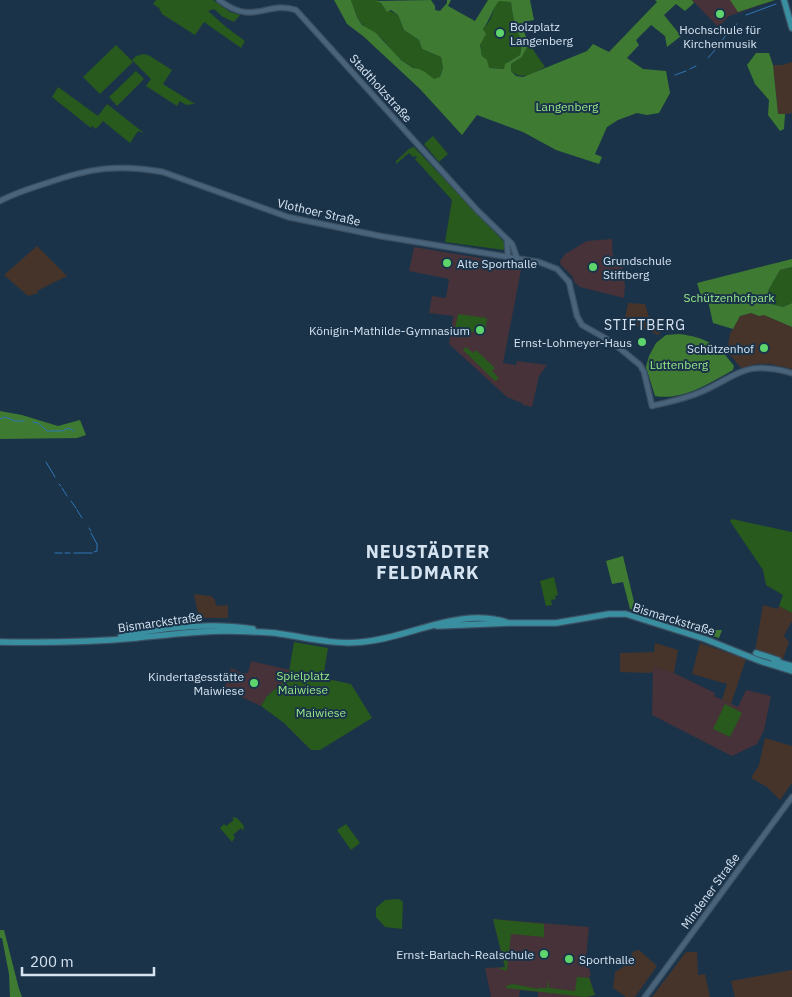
<svg xmlns="http://www.w3.org/2000/svg" width="792" height="997" viewBox="0 0 792 997" font-family="'IBM Plex Sans',sans-serif">
<style>
.commercial{fill:#46342b}
.education{fill:#463238}
.green{fill:#28591d}
.forest{fill:#3e7a31;fill-rule:evenodd}
.lines{fill:none;stroke-linecap:round;stroke-linejoin:round}
.stream{stroke:#2e76b7;stroke-width:1}
.minor-casing{stroke:#3a4f61;stroke-width:7}
.major-casing{stroke:#3a4f61;stroke-width:8}
.minor{stroke:#49637b;stroke-width:4.5}
.major{stroke:#398ea0;stroke-width:5.5}
.poi-dot{fill:#5ed56c;stroke:#1b3349;stroke-width:2}
.labels{text-anchor:middle;dominant-baseline:central;stroke-width:4;stroke-linejoin:round;paint-order:stroke}
.poi-label{font-size:12px;fill:#d6e4f2;stroke:#1b3349;text-anchor:end}
.street-label{font-size:12px;fill:#d6e4f2;stroke:#1b3349}
.park-label{font-size:12px;fill:#97e986;stroke:#1b3349}
.neighbourhood-label{font-size:14px;letter-spacing:1px;fill:#d6e4f2;stroke:#1b3349}
.district-label{font-size:18px;font-weight:bold;letter-spacing:1px;fill:#d6e4f2;stroke:#1b3349}
</style>
<rect width="100%" height="100%" fill="#1b3349"/>
<path class="commercial" d="M792,62V113L778,115L773,65H783Z
M37,246L67,276L37,291L38,293L28,296L4,275Z
M628,303L645,304L651,324L660,333L658,335L643,328L624,323Z
M751,313L759,316L764,315L792,327V369L770,364H756L741,368L727,351L730,334L740,316Z
M194,594L211,596L215,600L216,606L228,605V618H199Z
M763,605L777,609L779,606L792,613V621L784,636L789,642L783,659L755,651Z
M655,643L678,650L674,673L653,667V672L650,673L620,672V653L654,652Z
M700,643L746,659L731,704L722,700L727,684L692,674Z
M765,738L792,746V783L780,800L767,787L751,778L759,765Z
M639,950L657,966L635,997H626L613,988L615,972L623,967L634,951Z
M686,952H697L698,975L705,974L710,997H652Z
M792,970V997H735L731,981Z"/>
<path class="education" d="M692,0H775L729,16L718,27Z
M612,239L613,262L622,263L625,286L624,298L580,287L575,283L572,276L561,265L560,261L565,254L587,241Z
M414,247L522,265L503,363L516,365L517,361L547,365L539,376L532,407L523,405L522,403L507,397L449,344L453,316L429,313L432,296L446,298L449,279L409,271Z
M251,661L290,670L288,678L267,696L261,706L224,689L231,668L242,673H248Z
M653,667L674,673L715,693L714,696L738,707L746,690L771,696L764,730L757,744L732,756L652,715Z
M493,919L589,927L586,959L591,975L589,976L595,995L588,997H538V992L520,990L519,997H491L485,968L505,967Z"/>
<path class="green" d="M156,0H213L230,12L240,15L234,22L223,17L214,9L208,11L226,27L245,41L241,48L204,22L195,35L162,14L159,8L153,4Z
M351,0H377L382,3L384,8L398,15L404,30L419,40L422,49L441,57L443,68L440,77L434,80C423,71 411,68 400,59C392,52 387,43 379,36C376,33 373,32 369,30C358,24 355,11 351,0Z
M499,0L511,2C512,10 513,19 516,27C520,37 523,44 520,55L508,62L505,69L488,68V64L482,56L480,45L483,29L490,20L495,6Z
M529,44L545,67C533,73 522,81 511,71V64L522,57Z
M116,45L133,62L100,94L83,77Z
M144,54L150,56L172,70L163,84L195,104L186,105L180,101L177,106L146,86L151,79L132,60L136,56Z
M136,71L144,79L117,106L109,97Z
M58,87L98,116L107,104L144,133L138,131L130,143L103,121L96,129L92,126L91,128L52,97Z
M433,136L448,154L439,162L424,144Z
M414,147L504,242L505,246L504,250L445,242L452,200L415,159L417,157L416,156L413,157L409,153L396,164V161L409,149Z
M792,267V303L783,307L767,303L772,296L768,291L780,270Z
M458,314L487,318L485,334L455,329Z
M466,347L473,353L476,350L495,368L492,371L499,378L495,381L463,350Z
M732,519L792,532V613L779,606L783,595L766,585L763,570L730,521Z
M554,577L558,595L555,596L556,599L551,600L552,605L546,606L540,581Z
M294,642L328,648L323,678L351,684L372,718L320,750H311L284,723L261,706L267,696L288,678Z
M725,704L742,713L730,737L713,729Z
M232,817L237,818L244,826L243,831L241,828L233,835L235,837L232,842L220,828L224,824L226,826L234,820Z
M346,824L360,843L351,850L337,830Z
M399,899L403,902L402,929L385,927L376,917V908L385,900Z
M493,919L544,924V937L511,934L507,971L498,968L505,967Z
M577,977L589,978L595,995L585,997L506,988V986L513,984L538,989V988H547L549,979V988L575,991Z"/>
<path class="forest" d="M334,0H351L357,17L362,25L376,33L401,60L413,68L419,69L425,72L434,79L440,77L443,68L441,57L422,49L419,40L404,30L398,15L391,10L387,12L381,3L376,1L431,0L435,6V10L440,11L447,3V0H451L448,6L475,21L488,0H530L534,20L523,22L524,32L529,44L522,57L511,64V71L516,76L523,77L587,51L593,44L609,52L657,2L655,0H692L694,3L685,11L676,4L664,15L681,36L667,47L665,36L651,25L636,40L639,45L627,58L643,69L666,71L670,93L659,113L647,115L637,113L618,120L607,127L595,154L602,157L599,164L556,150L523,132L477,115L462,135L420,89L363,36L347,24ZM499,1L511,2C512,10 513,19 516,27C520,37 523,44 520,55L505,64L504,69L489,68L487,60L482,56L480,45L486,34L483,29C490,20 492,9 499,1Z
M730,0H775L738,12Z
M756,53H769L773,65L778,114H785L784,129L780,131L768,115L769,100L755,84L747,65Z
M792,259V267L780,270L768,291L772,296L767,303L783,307L792,303V327L764,315L759,316L751,313L740,316L733,329L713,323L707,296H701L697,283Z
M679,334C705,337 719,345 734,366L733,370C710,383 682,401 655,396L646,367L649,356L656,343L666,335Z
M0,411L22,415L58,426L80,420L86,435L77,438L0,439Z
M623,556L635,606L691,624L708,625V630H722L719,638L630,609L623,582L612,584L606,561Z
M0,930H4L19,989L22,997H10L9,974L2,938H0Z"/>
<g class="lines">
<path class="stream" d="M746,15L776,4
M731,28L737,24
M721,42L726,35
M708,58L715,50
M690,69L696,66
M675,75L686,71
M0,419L5,417L15,421H24
M33,422L38,423L47,431H62L69,428L74,431
M46,462L55,477
M59,484L61,486
M62,488L67,496
M71,501L76,508
M77,510L82,518
M89,528L91,531
M91,533L97,544V551L94,552
M55,553H62
M65,553H70
M74,553H92"/>
<g class="minor-casing">
<path id="minor" d="M219,0C254,27 266,0 296,10L477,210L512,244L517,258
M0,201C15,193 31,188 47,183C90,168 118,164 163,172L288,217L380,236L539,262L557,269L569,282L577,316L582,325L612,342L640,365L644,372L652,406C668,402 685,399 701,392C741,374 744,360 792,373
M507,241L508,257
M645,997L792,797"/>
</g>
<g class="major-casing">
<path id="major" d="M784,0L792,28
M437,626L509,623H556L609,614H626L705,639L760,661L792,671
M121,636C165,627 209,622 253,629
M0,642C45,643 91,642 136,638C166,635 196,631 226,631C242,631 259,632 275,633C304,637 332,645 362,642C411,638 458,606 509,623
M756,653L778,660
M774,661L792,666"/>
</g>
<use href="#minor" class="minor"/>
<use href="#major" class="major"/>
</g>
<g class="poi-dot">
<circle cx="720" cy="14" r="5"/>
<circle cx="500" cy="33" r="5"/>
<circle cx="447" cy="263" r="5"/>
<circle cx="593" cy="267" r="5"/>
<circle cx="480" cy="330" r="5"/>
<circle cx="642" cy="342" r="5"/>
<circle cx="764" cy="348" r="5"/>
<circle cx="254" cy="683" r="5"/>
<circle cx="544" cy="954" r="5"/>
<circle cx="569" cy="959" r="5"/>
</g>
<g class="labels">
<g class="poi-label">
<text x="510" y="26" text-anchor="start">Bolzplatz<tspan x="510" dy="14">Langenberg</tspan></text>
<text x="720" y="29" text-anchor="middle">Hochschule für<tspan x="720" dy="14">Kirchenmusik</tspan></text>
<text x="603" y="260" text-anchor="start">Grundschule<tspan x="603" dy="14">Stiftberg</tspan></text>
<text x="457" y="263" text-anchor="start">Alte Sporthalle</text>
<text x="470" y="330">Königin-Mathilde-Gymnasium</text>
<text x="632" y="342">Ernst-Lohmeyer-Haus</text>
<text x="754" y="348">Schützenhof</text>
<text x="244" y="676">Kindertagesstätte<tspan x="244" dy="14">Maiwiese</tspan></text>
<text x="534" y="954">Ernst-Barlach-Realschule</text>
<text x="579" y="959" text-anchor="start">Sporthalle</text>
</g>
<g class="street-label">
<text transform="translate(381 88) rotate(48)">Stadtholzstraße</text>
<text transform="translate(319 212) rotate(13)">Vlothoer Straße</text>
<text transform="translate(674 619) rotate(17)">Bismarckstraße</text>
<text transform="translate(160 622) rotate(-8)">Bismarckstraße</text>
<text transform="translate(710 891) rotate(-54)">Mindener Straße</text>
</g>
<g class="park-label">
<text x="567" y="106">Langenberg</text>
<text x="729" y="297">Schützenhofpark</text>
<text x="679" y="364">Luttenberg</text>
<text x="303" y="675">Spielplatz<tspan x="303" dy="14">Maiwiese</tspan></text>
<text x="321" y="712">Maiwiese</text>
</g>
<g class="neighbourhood-label">
<text x="645" y="325">STIFTBERG</text>
</g>
<g class="district-label">
<text x="428" y="551">NEUSTÄDTER<tspan x="428" dy="21">FELDMARK</tspan></text>
</g>
</g>
<path d="M22 967v8h132v-8" fill="none" stroke="#d6e4f2" stroke-width="2.5"/>
<text x="30" y="967" font-size="15" fill="#d6e4f2" stroke="#1b3349" stroke-width="4" paint-order="stroke">200 m</text>
</svg>
